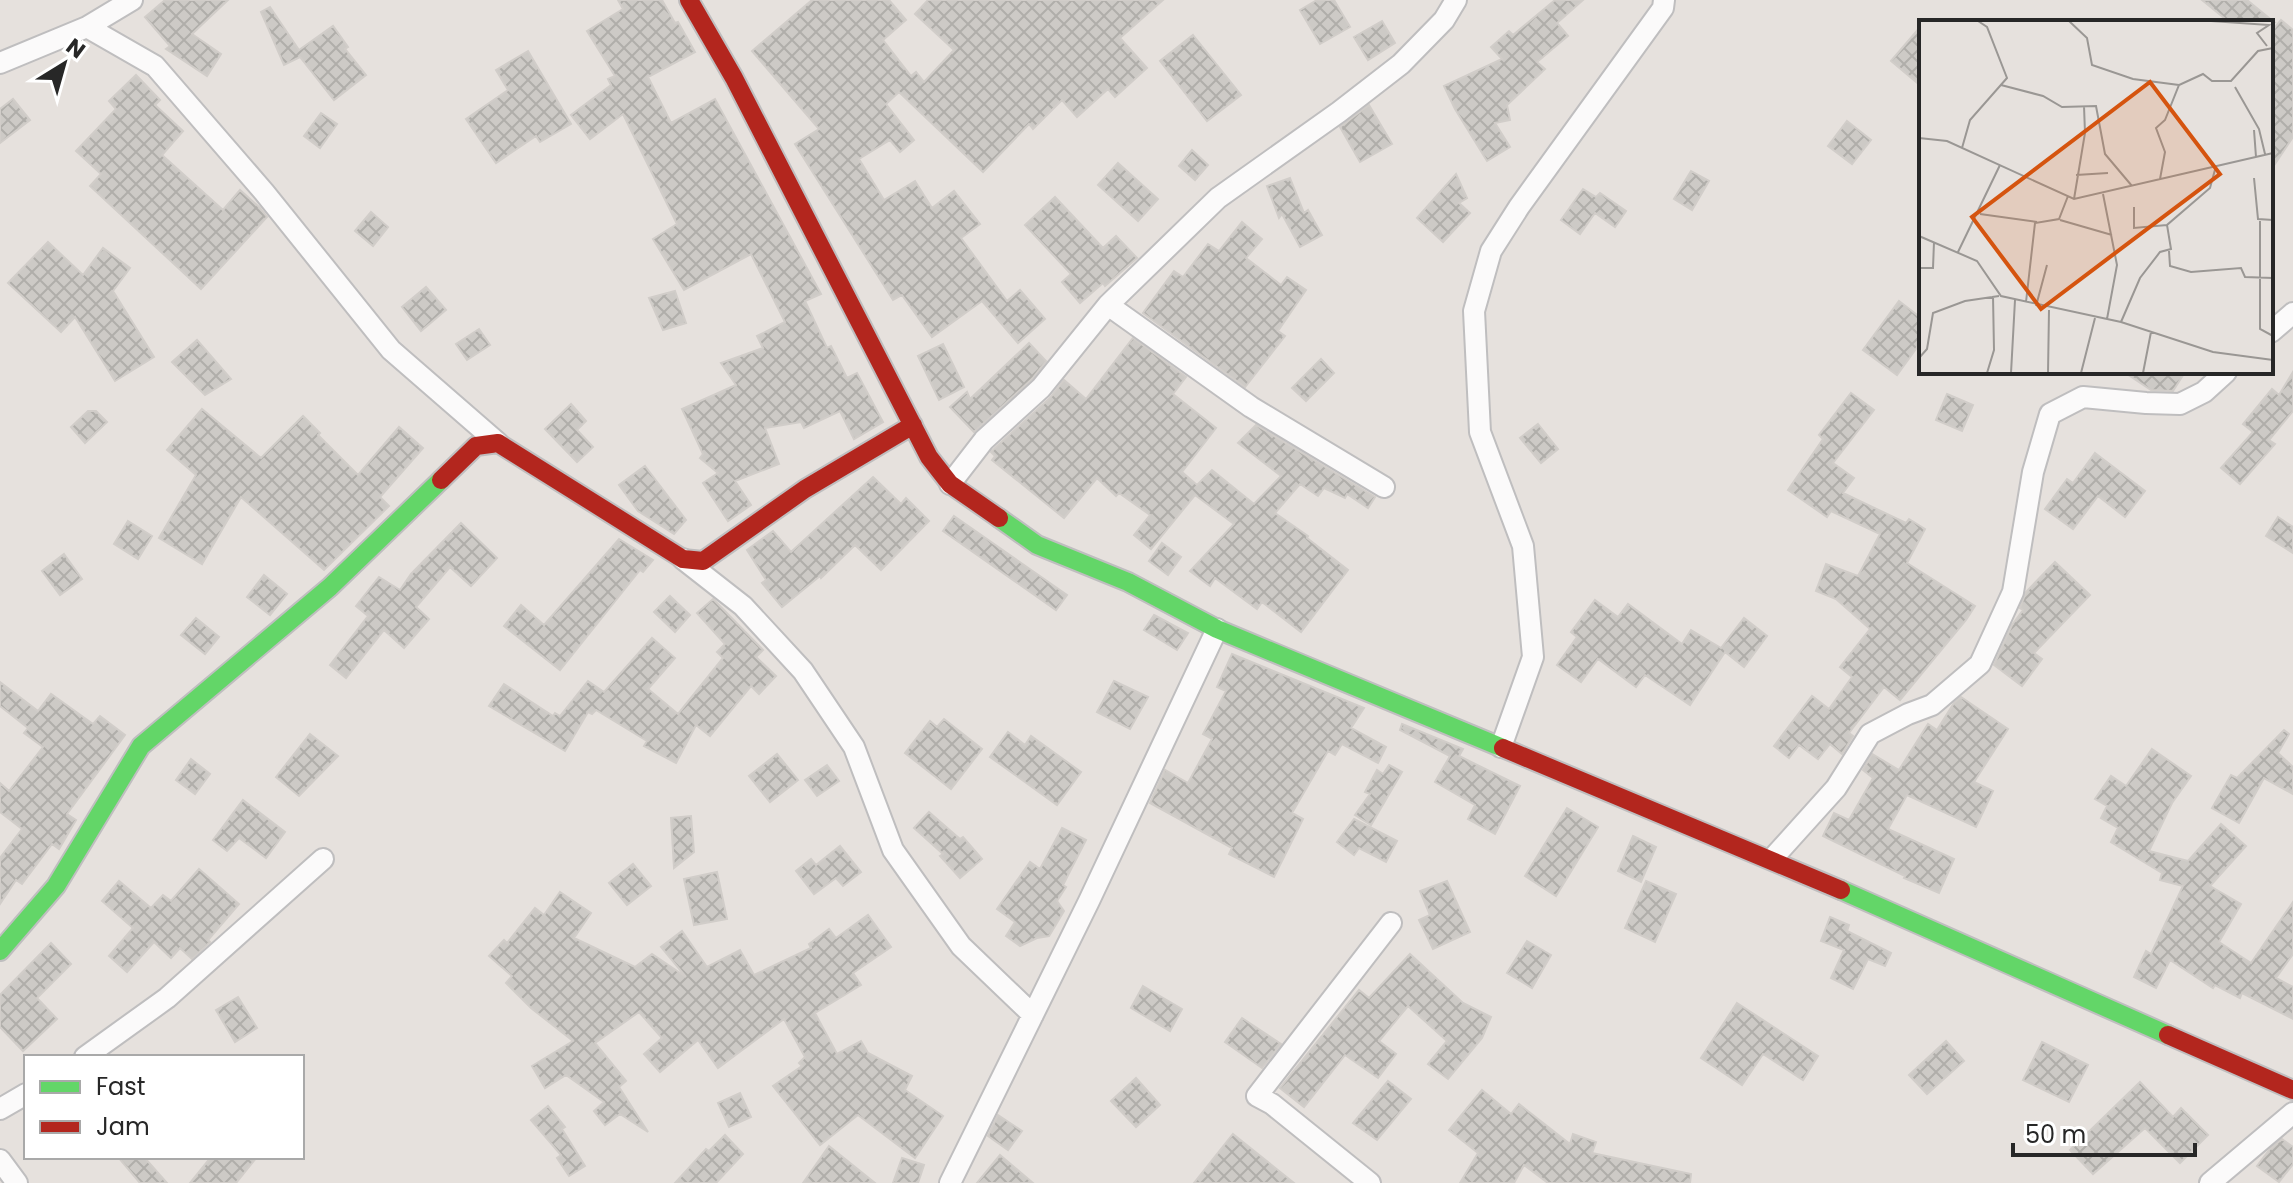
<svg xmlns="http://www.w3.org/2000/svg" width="2293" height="1183" viewBox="0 0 2293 1183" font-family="Poppins,sans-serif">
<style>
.building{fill:url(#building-cross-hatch);stroke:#d1cdc9;stroke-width:2}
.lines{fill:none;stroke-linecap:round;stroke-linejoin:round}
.street-casing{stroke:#bfbebf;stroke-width:24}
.fast-casing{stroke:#bfbebf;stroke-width:22}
.jam-casing{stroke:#bfbebf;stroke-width:22}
.street{stroke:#fbfafa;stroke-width:20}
.fast{stroke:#63d668;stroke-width:18}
.jam{stroke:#b3261e;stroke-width:18}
.inset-road{fill:none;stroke:#9a9794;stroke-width:2}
.view{fill:#d5540f;fill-opacity:0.15;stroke:#d5540f;stroke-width:4}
.inset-edge{fill:none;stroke:#272727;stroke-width:4}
</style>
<defs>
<pattern id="building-cross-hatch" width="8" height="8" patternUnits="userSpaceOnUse" patternTransform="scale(2)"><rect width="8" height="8" fill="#cdcac6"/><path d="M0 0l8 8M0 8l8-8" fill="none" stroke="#b0aeaa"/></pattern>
</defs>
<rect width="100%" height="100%" fill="#e6e1dd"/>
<path class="building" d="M165,0H228L192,34L221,54L207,76L166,49L170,46L145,17Z
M618,0H662L675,23L678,22L695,52L648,77L671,123L715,99L821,294L805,301L827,348L831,346L847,378L857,373L883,422L854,439L840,411L804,428L801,422L765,428L779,464L735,481L751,505L728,521L703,483L718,473L700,458L703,454L682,409L736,385L721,363L763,348L757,336L785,322L751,254L684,290L653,239L677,224L623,114L590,139L571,115L611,85L608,79L615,76L587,31L623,9Z
M812,0H889L906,20L883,40L911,76L916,72L924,82L954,50L915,14L928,0H1163L1120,38L1147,68L1115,97L1108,89L1077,117L1062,100L1033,129L1029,124L983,172L899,92L886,104L914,140L900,152L890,140L859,159L884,200L915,181L932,208L954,191L980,224L961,238L1007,301L1020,290L1045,319L1018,343L982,301L932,337L902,295L893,300L795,144L819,129L752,51Z
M1317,0H1334L1350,27L1320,44L1300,10Z
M1555,0H1583L1557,23L1568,36L1537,62L1545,69L1507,105L1510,120L1495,123L1510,147L1487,161L1455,109L1444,86L1502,59L1491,47L1509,31L1513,35Z
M2202,0H2247L2274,22H2229Z
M270,7L299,50L333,26L348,47L345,49L366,75L334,100L300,57L284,65L261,12Z
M2281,20L2293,30V137L2271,170V32Z
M1382,21L1395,43L1368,60L1354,37Z
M1921,26V86L1891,61Z
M1193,35L1241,95L1207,121L1160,61Z
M528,51L571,124L540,142L536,136L496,163L466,119L508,90L496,70Z
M136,75L160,100L155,105L183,131L162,155L223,210L240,190L259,207L267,217L201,289L90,186L101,174L76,151L116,109L109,101Z
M13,99L30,120L0,143V109Z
M1369,105L1392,144L1360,162L1340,127Z
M321,113L337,124L320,148L304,136Z
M1847,121L1871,140L1852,164L1828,146Z
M1192,150L1208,165L1195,180L1179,166Z
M1118,163L1158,199L1138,221L1098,185Z
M1691,171L1709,181L1692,210L1674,199Z
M1456,174L1467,198L1459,203L1470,213L1443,242L1417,218Z
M1290,178L1304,213L1308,210L1322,235L1300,247L1282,214L1279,218L1267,186Z
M1583,189L1596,197L1600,193L1626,211L1615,227L1595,213L1580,234L1561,220Z
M1055,197L1103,248L1116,236L1137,258L1105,286L1103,283L1080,303L1062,282L1071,274L1025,225Z
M371,212L388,227L373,246L355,231Z
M1242,222L1262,239L1246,258L1281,285L1287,277L1306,290L1278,331L1285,336L1245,387L1143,313L1174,271L1183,277L1208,244L1219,251Z
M48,242L83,275L103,248L130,268L113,291L154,357L115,381L75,317L61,332L8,283Z
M426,287L446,310L421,331L402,307Z
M675,291L686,323L663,330L649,298Z
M1899,301L1921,318V342L1897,375L1863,350Z
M479,329L490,345L467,360L456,344Z
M1133,338L1186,377L1173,394L1216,428L1182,472L1197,485L1212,470L1254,504L1281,476L1238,443L1256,425L1375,497L1368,508L1347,494L1345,498L1324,488L1318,496L1300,484L1275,513L1308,536L1307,538L1348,570L1301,632L1262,602L1257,609L1215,578L1210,586L1190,571L1234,524L1195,495L1151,549L1134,535L1150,515L1119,493L1116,496L1097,478L1064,518L992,460L995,456L991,452L994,449L1050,398L1064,380L1086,399Z
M197,340L231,379L205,395L172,362Z
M1029,343L1046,361L1032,379L974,432L950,407L967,392L970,399Z
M943,344L964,387L939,400L918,356Z
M1321,359L1334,373L1306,401L1292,388Z
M2124,372H2185L2173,391L2151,390Z
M2293,372V411L2269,440L2275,444L2240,484L2221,468L2253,432L2243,424L2272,389L2279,395Z
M1851,393L1874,410L1833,463L1854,478L1843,493L1906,523L1909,519L1925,529L1907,563L1975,606L1966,620L1900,700L1884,687L1849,733L1853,736L1842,754L1830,744L1818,759L1799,745L1789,758L1774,746L1812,696L1829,709L1852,677L1840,667L1870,629L1836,599L1816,591L1826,564L1858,576L1880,534L1831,511L1827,517L1788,490L1823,439L1819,435Z
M1947,394L1973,405L1962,431L1936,420Z
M571,404L586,421L577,430L593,447L577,462L545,429Z
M202,409L261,458L303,416L320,433L318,435L358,475L399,427L423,448L380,497L389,506L324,570L241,497L202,564L159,538L196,475L167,450Z
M88,411H96L107,422L85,443L71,427Z
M1538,424L1558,449L1541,463L1520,438Z
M2095,453L2145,491L2125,517L2098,496L2073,529L2045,509L2067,479L2073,483Z
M645,466L686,520L674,534L638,511L619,485Z
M873,477L901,504L906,498L929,521L881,570L855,545L821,578L820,576L782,607L762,583L766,580L747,550L773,531L791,552Z
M954,516L1067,595L1056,610L943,531Z
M2278,517L2293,527V553L2266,536Z
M128,521L152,536L138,559L114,544Z
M461,523L497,558L471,586L450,567L416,607L429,619L404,648L384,630L346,678L330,665L368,616L356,606L379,577L400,590L411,574Z
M619,539L653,560L643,572L640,570L560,670L504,626L521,605L544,625Z
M1162,543L1181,557L1168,575L1149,561Z
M64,554L82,579L60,595L42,571Z
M2055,562L2090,595L2034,653L2042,659L2022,686L1994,665L2012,625L2023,610L2020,608L2026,592Z
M264,575L287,594L270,615L247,597Z
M670,596L690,615L675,632L654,612Z
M713,599L763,650L756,657L776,676L759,694L751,686L710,736L696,725L676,763L644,746L647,741L596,710L592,714L588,712L565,751L489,706L504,684L553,716L555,713L560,716L588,681L604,692L652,638L675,658L648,689L678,714L723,658L717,652L725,644L697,613Z
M1595,600L1618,617L1628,604L1682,644L1691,630L1721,648L1744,618L1767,636L1744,667L1725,652L1690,705L1645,675L1636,687L1598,659L1581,682L1557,665L1577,637L1571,632Z
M1154,615L1188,633L1177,650L1144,630Z
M196,618L219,637L205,654L181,635Z
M1232,654L1364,708L1351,728L1386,747L1378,763L1342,744L1335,755L1328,751L1292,813L1303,819L1274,877L1229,854L1232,848L1150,803L1165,770L1188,783L1212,739L1203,734L1226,691L1217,687Z
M1114,681L1148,697L1130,729L1097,712Z
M0,682L38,711L51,694L93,724L100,716L125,735L67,814L76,820L59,849L52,844L22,884L16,880L0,904V858L22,829L0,812V783L9,791L43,747L24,733L28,728L0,706Z
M1961,697L2008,729L1974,782L1993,791L1976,827L1907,795L1888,829L1954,859L1939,893L1904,878L1905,876L1823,836L1834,813L1849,820L1873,778L1863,770L1872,754L1899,770L1928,724L1937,730L1954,703Z
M944,719L982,749L951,789L905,753L930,721L937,727Z
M1402,724L1463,749L1459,756L1520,786L1495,834L1468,819L1475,805L1435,782L1450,756L1400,730Z
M2284,730L2289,734L2278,753L2293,767V794L2264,778L2239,823L2212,808L2231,775L2237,778Z
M1008,732L1025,745L1031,736L1081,772L1057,805L990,757Z
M310,734L338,756L299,796L276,777Z
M2152,749L2191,776L2172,803L2149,851L2188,861L2221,824L2246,846L2210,886L2241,904L2219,942L2251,963L2293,902V954L2276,978L2293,987V1019L2242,993L2240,998L2215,985L2213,988L2170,960L2156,988L2134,977L2146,951L2151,954L2183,886L2160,880L2162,873L2111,842L2118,828L2101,818L2107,806L2095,799L2111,776L2126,786Z
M777,754L798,780L770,802L749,776Z
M191,759L210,774L195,794L176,780Z
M827,765L839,781L817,796L805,780Z
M1389,765L1402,772L1371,825L1355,815L1370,794L1365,792L1377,770L1383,774Z
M243,800L285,832L266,858L239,838L227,851L213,840Z
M1567,808L1598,827L1556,896L1525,876Z
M929,812L960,839L963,837L982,859L960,878L940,856L943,854L914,828Z
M691,816L694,852L674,868L671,818Z
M1354,819L1397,841L1386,862L1359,848L1354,855L1337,842Z
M1062,828L1086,840L1063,885L1066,887L1057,901L1064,911L1049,936L1037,938L1020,946L1006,936L1015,922L997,909L1030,862L1040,869Z
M1633,836L1656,847L1641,882L1618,871Z
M840,846L861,872L843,886L836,878L814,894L796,871L811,859L816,865Z
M633,864L651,886L627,905L609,883Z
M199,869L239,904L208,940L210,942L192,959L180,948L171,958L154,942L127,972L109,956L133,928L102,901L119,881L151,908L163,895L171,901Z
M717,872L727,919L694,925L684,879Z
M1447,881L1470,932L1433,949L1419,920L1430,915L1420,891Z
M1646,881L1676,894L1655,942L1625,928Z
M560,892L591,913L574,938L635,967L652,954L686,977L661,947L682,931L707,967L740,950L754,975L811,948L809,944L829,929L836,938L868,915L891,947L853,973L861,985L815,1013L837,1054L861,1041L868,1053L912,1076L905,1090L943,1116L915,1158L858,1115L820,1145L773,1086L802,1066L799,1063L805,1057L784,1019L718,1068L698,1040L660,1072L644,1054L662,1038L639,1012L595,1043L626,1081L619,1087L648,1132L620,1114L605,1125L594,1111L604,1102L566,1075L545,1088L532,1066L573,1041L531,1008L506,983L512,976L489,956L504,940L507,943L535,908L544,915Z
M1830,917L1849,925L1847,931L1891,953L1885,966L1868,959L1853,989L1831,978L1844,950L1821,941Z
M1527,941L1551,955L1532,988L1507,973Z
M51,943L71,964L37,998L57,1019L23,1051L0,1027V995Z
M1410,954L1463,1003L1491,1017L1482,1038L1448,1079L1428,1064L1447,1041L1408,1006L1379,1041L1396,1054L1378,1078L1345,1055L1304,1107L1280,1088L1359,990L1369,998Z
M1143,986L1182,1009L1170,1031L1131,1008Z
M238,997L257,1028L235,1042L216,1010Z
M1737,1003L1818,1056L1803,1080L1763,1054L1742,1085L1701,1058Z
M1242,1018L1281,1044L1262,1068L1225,1042Z
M1946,1041L1964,1061L1927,1094L1909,1075Z
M2042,1042L2088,1065L2069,1102L2023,1080Z
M1136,1078L1160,1105L1136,1127L1111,1101Z
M1388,1081L1411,1099L1377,1140L1353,1123Z
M2140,1082L2173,1117L2181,1108L2208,1135L2180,1163L2145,1128L2093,1174L2070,1150Z
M1482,1090L1511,1114L1519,1104L1570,1144L1573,1134L1596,1142L1592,1153L1691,1174L1690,1183H1548L1524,1165L1514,1183H1460L1478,1153L1449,1130Z
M740,1093L751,1117L729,1127L718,1103Z
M548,1106L565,1127L562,1129L585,1166L569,1176L557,1158L561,1155L531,1120Z
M998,1115L1022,1131L1008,1150L988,1136Z
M1233,1134L1294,1183H1194Z
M725,1135L743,1154L716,1183H675L706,1149L709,1151Z
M2282,1139L2293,1147V1164L2279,1182L2257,1166L2270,1149Z
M829,1146L875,1183H803Z
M1000,1155L1033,1183H977Z
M118,1157H144L167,1183H140Z
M211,1157H257L236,1183H190Z
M902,1158L924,1165L918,1183H893Z"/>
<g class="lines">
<g class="street-casing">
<path id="street" d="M87,27L155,66L264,192L391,350L498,443
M0,63L87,27L132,0
M1108,305L1251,407L1384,487
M2271,332L2293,313
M950,484L984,440L1041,388L1108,305L1218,198L1339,112L1401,64L1444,20L1456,0
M683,559L743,606L803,671L854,747L893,850L961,946L1033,1015
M1501,747L1533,657L1523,546L1480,432L1474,311L1491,251L1519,207L1663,8L1664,0
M1772,859L1836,788L1870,734L1908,714L1932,705L1980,664L2013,592L2033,472L2050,414L2083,397L2146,403L2180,404L2204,392L2226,372
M85,1057L167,998L323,859
M0,1109L26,1094
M0,1160L17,1183
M950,1183L1089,901L1217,629
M1370,1183L1272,1104L1257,1096L1391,923
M2210,1183L2293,1113"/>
</g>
<g class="fast-casing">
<path id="fast" d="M999,518L1037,545L1128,582L1217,629L1503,748
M1841,890L2168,1035
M0,951L56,886L141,746L330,587L441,480"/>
</g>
<g class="jam-casing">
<path id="jam" d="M689,0L734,78L929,457L950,484L999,518
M441,480L476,446L498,443L683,559L703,561L805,489L913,425
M1503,748L1841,890
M2168,1035L2293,1090"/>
</g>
<use href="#street" class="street"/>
<use href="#fast" class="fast"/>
<use href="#jam" class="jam"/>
</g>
<g transform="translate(1919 20)">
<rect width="354" height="354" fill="#e6e1dd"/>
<path class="inset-road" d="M150,1L168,18L173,45L214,59L260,65M292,1L350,5L338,13L348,26M82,65L124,76L143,87L177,86L186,134L213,166M316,67L340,109L346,134M335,110L337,137M0,118L28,121L155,179L354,133M43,128L51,100L88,58L68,7L59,1M157,155L189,153M335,158L339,199L354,200M241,159L246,132L237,108L246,100L260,65L284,54L293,61H312L339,31L354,28M184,174L198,245L188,299M155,179L166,113L165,86M215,187V208L248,205M61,194L118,202M141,200L193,215M341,201V309L354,316M0,216L58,241L82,276L202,302L294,332L354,340M250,231L251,246L272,252L322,248L326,257L354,258M39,232L81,145M0,248H14L15,222M107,282L116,203L140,199L149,176M117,286L128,245M202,302L221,258L241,232L252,229L248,205L291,168L297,146M0,338L8,329L14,293L46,281L80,276M68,353L75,330L74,276M92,353L96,280M129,353L130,290M162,353L176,298M224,353L232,312"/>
<path class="view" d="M231,62L301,154L122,289L53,197Z"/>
<rect width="354" height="354" class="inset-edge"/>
</g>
<rect x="24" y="1055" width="280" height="104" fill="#ffffff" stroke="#a9a9a9" stroke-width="2"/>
<rect x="40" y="1081" width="40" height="12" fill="#63d668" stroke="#a9a9a9" stroke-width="2"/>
<text x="96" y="1095" font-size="24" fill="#272727">Fast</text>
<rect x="40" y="1121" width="40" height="12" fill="#b3261e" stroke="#a9a9a9" stroke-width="2"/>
<text x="96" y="1135" font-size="24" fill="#272727">Jam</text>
<g transform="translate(64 64) rotate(37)" stroke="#ffffff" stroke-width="6" paint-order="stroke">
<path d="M0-6L14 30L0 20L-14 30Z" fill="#272727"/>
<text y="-12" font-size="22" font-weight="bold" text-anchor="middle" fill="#272727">N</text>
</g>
<path d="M2013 1143v12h182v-12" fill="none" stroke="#272727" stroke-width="4"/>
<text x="2025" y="1143" font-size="24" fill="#272727" stroke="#ffffff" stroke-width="6" paint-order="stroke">50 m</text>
</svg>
